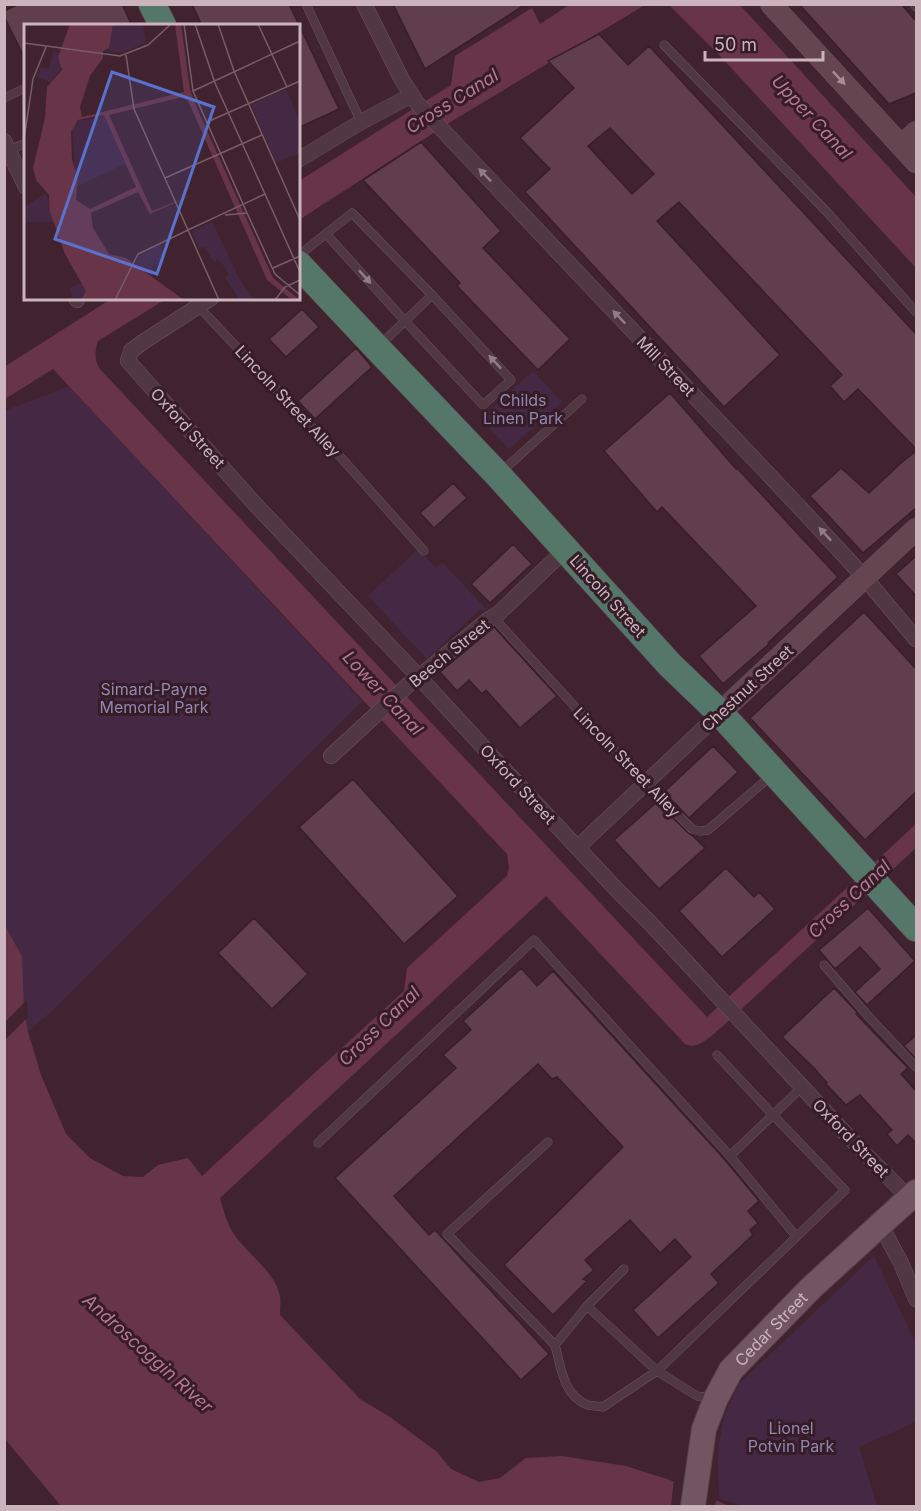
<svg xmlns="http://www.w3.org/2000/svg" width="921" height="1511" viewBox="0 0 921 1511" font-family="Inter,sans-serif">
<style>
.green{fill:#452944}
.water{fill:#673448}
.pier{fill:#41232f}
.building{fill:#613e4c;stroke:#381e28;stroke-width:1.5;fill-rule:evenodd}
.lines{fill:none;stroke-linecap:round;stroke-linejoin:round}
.lane-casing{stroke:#6e555f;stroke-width:9}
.street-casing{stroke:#6e555f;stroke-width:16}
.secondary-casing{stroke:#6e555f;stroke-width:22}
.primary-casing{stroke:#5a414a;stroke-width:26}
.highway-casing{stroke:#583f49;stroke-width:28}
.lane{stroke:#513741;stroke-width:8}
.street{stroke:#513741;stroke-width:15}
.secondary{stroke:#644550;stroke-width:21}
.primary{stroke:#715560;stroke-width:24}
.highway{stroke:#54776a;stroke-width:27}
.oneway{fill:#a78d96}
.oneway2{fill:#947c85}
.labels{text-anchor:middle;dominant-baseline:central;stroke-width:6;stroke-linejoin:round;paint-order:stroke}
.street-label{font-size:16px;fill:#cbb4bc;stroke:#361c26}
.park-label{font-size:16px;fill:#9287b1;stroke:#361c26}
.water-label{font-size:18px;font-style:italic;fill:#b57991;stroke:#361c26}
.inset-road{fill:none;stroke:#785d67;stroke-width:1.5}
.view{fill:#5a72ce;fill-opacity:0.15;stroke:#5a72ce;stroke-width:3}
.inset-edge{fill:none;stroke:#cbb4bc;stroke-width:3}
</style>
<rect width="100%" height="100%" fill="#41232f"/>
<path class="green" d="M533,371L562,402L509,449L481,419Z
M69,386L362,701L56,1007L28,1032L24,1008L22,956L4,926V411Z
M418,549L436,568L442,562L487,610H479L427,659L368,596Z
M874,1256L916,1344V1422L859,1447L877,1506H746L719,1499L718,1450L724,1416L739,1384Z"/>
<path class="water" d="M569,5H645L452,121L299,220V181L451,85L455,56L532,8L540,24Z
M669,5H740L916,197V268L722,58Z
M111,299H166L98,341C95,351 94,358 99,368L707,1017L916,824V848L723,1026C713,1034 698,1051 685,1044L546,896L220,1198C224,1212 227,1225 236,1237C250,1256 275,1272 280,1296C281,1302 280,1309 280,1315L360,1399L390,1417L437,1452L451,1469L479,1482L500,1478L526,1458L562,1456L626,1466L670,1480L729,1506H61L5,1439V926L22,956L24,1008L28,1032L41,1075L66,1134L90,1158L123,1176L143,1177L158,1165L188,1158L202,1176L404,991L407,968L507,876L509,868L507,854L53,369L5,399L4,367Z"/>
<path class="pier" d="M27,1000L28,1017L5,1040V1022Z
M674,1478L717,1498L715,1506H671Z"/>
<path class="building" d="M19,4H122L132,26H26V61L4,16V11Z
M192,4H289L339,109L298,128V26H202Z
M393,4H526L425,69Z
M799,4H901L916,21V93L889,104Z
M599,34L628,65L649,46L916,334V449L858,389L844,402L830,386L842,375L679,202L657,221L780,355L724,407L525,192L550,169L520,138L574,88L548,61ZM610,128L654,174L632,194L588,146Z
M421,142L501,231L483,248L570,339L538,370L457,286L460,283L363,180Z
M302,309L319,327L286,357L269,339Z
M356,348L372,367L315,419L298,401Z
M670,393L736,469L737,468L838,577L768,643L769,644L723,684L699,656L756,606L662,507L657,512L604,451Z
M916,451V508L863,553L810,496L841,468L869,493L901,463Z
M453,483L467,498L434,528L420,513Z
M513,544L532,564L490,603L471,584Z
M916,556V596L896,574Z
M864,612L916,669V792L865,840L750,718Z
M494,627L557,696L520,728L486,690L482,694L469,680L457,691L440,672Z
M713,746L738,772L689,818L666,794L667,793L665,791Z
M353,779L458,896L404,944L299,827Z
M657,802L688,833L693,836L705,848L659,889L614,840Z
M726,868L754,897L759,892L775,909L722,957L679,911Z
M868,908L915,961L867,1005L855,992L880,969L860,947L835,969L819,950Z
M254,918L308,974L272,1009L218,953Z
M521,968L537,986L553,971L725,1160L759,1201L748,1211L758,1223L750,1230L753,1235L711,1274L719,1283L658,1338L633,1310L691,1257L675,1239L660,1253L630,1220L585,1260L594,1270L583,1279L587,1281L553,1315L504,1265L623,1147L557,1077L552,1079L538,1064L394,1196L429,1235L435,1230L549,1354L521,1380L335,1178L456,1068L443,1055L471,1030L463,1021Z
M834,988L858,1013L856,1014L908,1068L901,1074L916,1091V1143L908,1135L897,1146L887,1134L892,1130L860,1095L846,1105L826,1084L827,1083L813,1067L782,1037Z
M916,1035V1059L904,1046Z"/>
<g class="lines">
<g class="lane-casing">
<path id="lane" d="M306,4L361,122
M914,4L916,7
M664,45L827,212L916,312
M4,98L26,88
M9,150L26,143
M298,256L352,213L432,295L511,380L483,405L405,321L326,234
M198,306L344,461L424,551
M380,345L432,295
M501,472L582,399
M493,617L619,755L692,829L700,831L708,830L772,775
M824,965L869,1017L916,1067
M717,1055L773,1115L730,1156L796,1236
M548,1142L447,1234L555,1345
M318,1143L534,940L730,1156
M587,1306L555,1345C561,1367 563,1396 588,1405C593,1406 598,1406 603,1407L657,1371L587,1306L624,1269
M712,1398L697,1396L657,1371L845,1190L773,1115L802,1087"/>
</g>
<g class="street-casing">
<path id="street" d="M364,4L402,80L417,103L804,512L865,578L916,639
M4,141L26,187
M298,160L361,122L412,95
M76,298L77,300
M211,298L143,342L131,351L128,361L253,502L419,677L487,751L617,890L651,924L844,1132L909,1198L916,1203
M331,756L408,685L419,677L489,619L498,614L566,549
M578,847L720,713
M880,1224L901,1263L916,1299"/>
</g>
<g class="secondary-casing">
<path id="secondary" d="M771,4L916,162
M901,146L916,132
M720,713L916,529"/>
</g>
<g class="primary-casing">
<g id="primary">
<path id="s1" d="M693,1506L704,1429L716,1398L731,1370L811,1288L916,1192"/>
</g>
</g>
<g class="highway-casing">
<path id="highway" d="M152,4L163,26
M298,264L377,348L498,475L670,665L720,713L916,928"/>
</g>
<use href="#lane" class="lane"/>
<use href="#street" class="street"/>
<use href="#secondary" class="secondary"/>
<use href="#primary" class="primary"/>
<use href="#highway" class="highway"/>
</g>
<defs><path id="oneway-solid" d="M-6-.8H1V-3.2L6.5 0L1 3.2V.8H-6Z" transform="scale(1.5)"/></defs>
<use class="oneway" href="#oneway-solid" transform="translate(839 78) rotate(47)"/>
<g class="oneway2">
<use href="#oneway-solid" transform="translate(485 175) rotate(-134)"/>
<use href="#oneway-solid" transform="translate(365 277) rotate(48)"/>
<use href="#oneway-solid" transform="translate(619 317) rotate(-134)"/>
<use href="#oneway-solid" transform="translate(495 362) rotate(-133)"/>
<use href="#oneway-solid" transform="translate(825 534) rotate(-133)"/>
</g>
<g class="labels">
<g class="street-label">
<text transform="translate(666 366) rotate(46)">Mill Street</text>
<text transform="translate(288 401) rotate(47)">Lincoln Street Alley</text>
<text transform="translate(188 428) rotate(48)">Oxford Street</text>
<text transform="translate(608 596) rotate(48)">Lincoln Street</text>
<text transform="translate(449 653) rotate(-39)">Beech Street</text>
<text transform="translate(747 688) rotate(-43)">Chestnut Street</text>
<text transform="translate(627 762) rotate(46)">Lincoln Street Alley</text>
<text transform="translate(518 784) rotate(47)">Oxford Street</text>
<text transform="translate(851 1138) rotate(46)">Oxford Street</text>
<text stroke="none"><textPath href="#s1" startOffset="200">Cedar Street</textPath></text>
</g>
<g class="park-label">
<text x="523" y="400">Childs<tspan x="523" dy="18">Linen Park</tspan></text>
<text x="154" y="689">Simard-Payne<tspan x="154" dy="18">Memorial Park</tspan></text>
<text x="791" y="1428">Lionel<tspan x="791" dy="18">Potvin Park</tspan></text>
</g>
<g class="water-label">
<text transform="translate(452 101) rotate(-32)">Cross Canal</text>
<text transform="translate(812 117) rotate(47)">Upper Canal</text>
<text transform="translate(383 693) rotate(47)">Lower Canal</text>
<text transform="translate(849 899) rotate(-43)">Cross Canal</text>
<text transform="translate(379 1026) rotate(-44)">Cross Canal</text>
<text transform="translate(148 1353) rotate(42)">Androscoggin River</text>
</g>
</g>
<g transform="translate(24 24)">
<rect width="276" height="276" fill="#41232f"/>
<path d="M89,0H119L122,18L101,28L79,27L85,24ZM29,27L37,29L40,41L27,59L13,53L17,43L25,45ZM262,65L276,98V129L252,139L227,80ZM81,93L102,139L52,163L48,104L54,97ZM22,169L30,198H0V183ZM188,198L216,256L230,276H216L201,254L204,251L202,244L193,235L190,238L180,223L175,224L168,207ZM137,220L140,240L128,241V253L111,241L115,232ZM58,259L64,269L62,274L49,275L45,264Z" fill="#452944"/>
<path d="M46,0H89L85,24L79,27V34L66,52L56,83L58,93L160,68L151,0H157L166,66L176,91L249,254L276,276H268L243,256L162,72L85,91L128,187L171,170L126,190L114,168L67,189L69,204L85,230L102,234L160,276H57L62,267L41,230L26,188L25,171L12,156L9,144L21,94L23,63L38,46L34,33ZM80,91L112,163L66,185L52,176L54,154L48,136L47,108L54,96Z" fill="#673448" fill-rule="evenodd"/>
<path class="inset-road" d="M160,0L169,67L223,189M171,0L191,59L241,170M194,0L210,47L276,196M234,0L263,63M0,19L96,32L124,21L147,0M102,31L110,85L164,206L241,170L276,248M169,67L276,17M183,98L276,57M0,115L9,55L22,23M141,154L238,111M201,191L223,189L251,250L276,271M249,244L276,232M91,276L114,230L164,206L195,276M251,276L261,263L276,256"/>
<path class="view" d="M88,48L190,83L133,250L31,215Z"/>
<rect width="276" height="276" class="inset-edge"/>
</g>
<rect width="921" height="1511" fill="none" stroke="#cbb4bc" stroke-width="12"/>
<path d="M705 51v9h118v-9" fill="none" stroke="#cbb4bc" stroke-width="3"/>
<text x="714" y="51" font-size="18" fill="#cbb4bc" stroke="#361c26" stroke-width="4.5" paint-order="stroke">50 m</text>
</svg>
